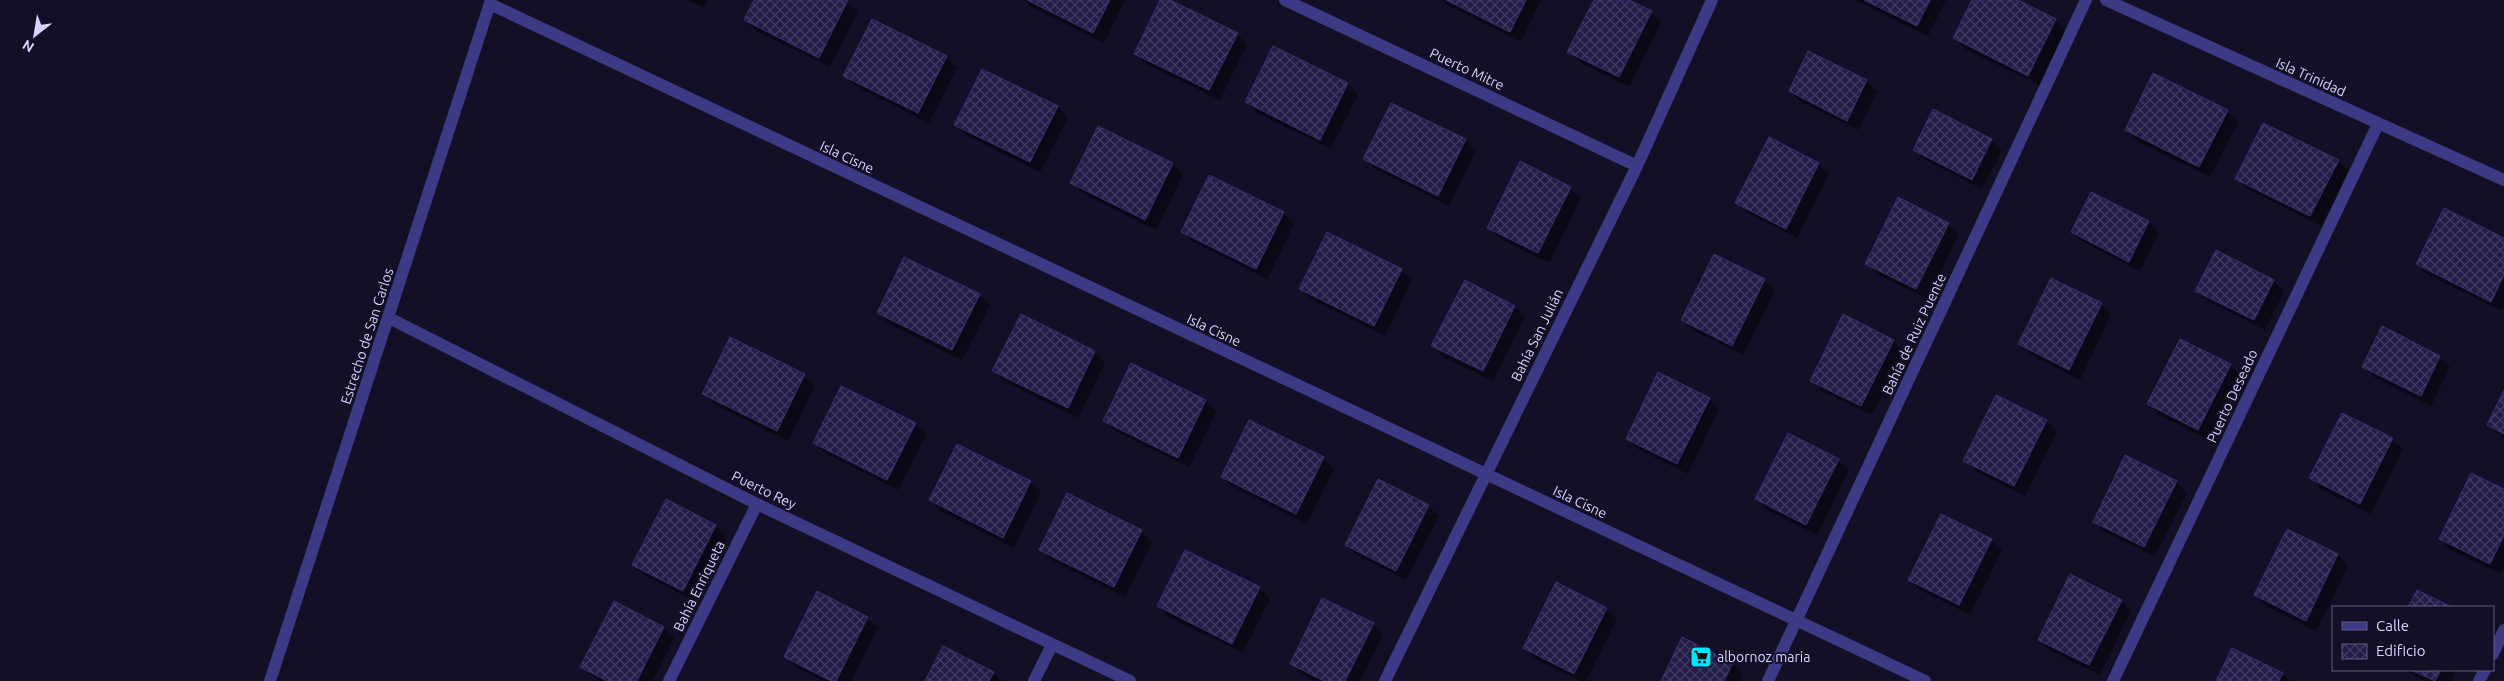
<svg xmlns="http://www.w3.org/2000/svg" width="2504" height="681" viewBox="0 0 2504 681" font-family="Ubuntu,sans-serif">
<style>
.shadow{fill:#0007}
.building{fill:url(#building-cross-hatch);stroke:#3b2d73}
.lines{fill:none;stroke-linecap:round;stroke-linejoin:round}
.minor{stroke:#3d3a85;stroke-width:12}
.labels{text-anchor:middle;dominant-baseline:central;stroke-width:4;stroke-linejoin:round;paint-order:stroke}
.street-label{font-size:14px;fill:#d9d4ff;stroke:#130f26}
.poi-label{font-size:14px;fill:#d9d4ff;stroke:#130f26;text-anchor:start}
</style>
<defs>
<pattern id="building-cross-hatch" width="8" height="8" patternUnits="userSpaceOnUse" patternTransform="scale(1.25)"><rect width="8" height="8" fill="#241b47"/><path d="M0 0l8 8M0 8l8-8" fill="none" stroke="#433b63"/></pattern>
</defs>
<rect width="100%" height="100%" fill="#130f26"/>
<path class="shadow" d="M688,0H708L704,8Z
M755,0H844L858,12L830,67L756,31L745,20Z
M1024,0H1125L1104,43L1030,6Z
M1162,0H1167L1237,34L1247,45L1220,100L1146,64L1136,53Z
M1442,0H1541L1521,42L1447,5Z
M1595,0H1626L1651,12L1661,23L1629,87L1580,62L1569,52Z
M1855,0H1946L1928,36Z
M1974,0H2015L2055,20L2066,30L2039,85L1965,49L1955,38Z
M1274,48L1348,84L1358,95L1331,149L1257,113L1246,102Z
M946,57L957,68L929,123L855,86L845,76Z
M1866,81L1877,92L1858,130L1801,102L1790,91Z
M1392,104L1465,140L1476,151L1449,206L1375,169L1365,159Z
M1057,107L1068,117L1040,172L966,135L956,125Z
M2227,111L2238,122L2210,177L2137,141L2126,130Z
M1099,128L1173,164L1183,175L1156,230L1082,193L1072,183Z
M1769,138L1819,164L1829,174L1797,238L1747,213L1737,203Z
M1991,140L2002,151L1982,189L1925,160L1914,150Z
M2338,161L2348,171L2321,226L2247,189L2237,179Z
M1210,177L1284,214L1294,224L1267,279L1193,242L1182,232Z
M1570,188L1581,198L1549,263L1499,238L1488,227Z
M2092,193L2149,222L2159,233L2140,271L2083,242L2072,232Z
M1948,224L1959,234L1927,299L1877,274L1867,263Z
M2504,239V307L2502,311L2428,275L2417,264Z
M2216,252L2274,281L2284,292L2265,330L2207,301L2197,291Z
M1401,270L1412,280L1385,336L1311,299L1300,289Z
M1764,280L1775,291L1743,355L1693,330L1682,319Z
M1465,282L1515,307L1525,317L1493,381L1443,357L1433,346Z
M979,295L990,305L962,360L889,324L878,313Z
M2101,304L2111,315L2080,380L2030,354L2019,344Z
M1021,316L1095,352L1105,363L1078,418L1004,381L994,371Z
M1844,316L1894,341L1904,352L1872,415L1822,391L1812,380Z
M2181,340L2231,365L2241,375L2209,440L2159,415L2149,404Z
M2439,357L2450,367L2431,406L2374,377L2364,367Z
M1132,365L1206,401L1216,412L1189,467L1115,431L1105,420Z
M804,375L815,386L788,441L714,404L703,393Z
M2504,393V438L2488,425Z
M1997,397L2047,421L2057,432L2025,496L1975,471L1965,460Z
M1709,399L1719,409L1688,474L1638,449L1627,439Z
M915,424L926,435L898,490L825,453L814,443Z
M2392,439L2403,449L2371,514L2321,489L2311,478Z
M957,445L1031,482L1041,492L1014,548L941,511L930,500Z
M1323,458L1334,469L1307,524L1233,487L1222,477Z
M1838,460L1849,470L1817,535L1767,510L1756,499Z
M2176,482L2187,493L2155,556L2105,532L2094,521Z
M2504,491V567L2501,574L2451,550L2440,539Z
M1068,494L1141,531L1152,542L1125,597L1051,560L1041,550Z
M1428,506L1439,516L1406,580L1357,555L1346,545Z
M716,526L726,536L694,601L644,575L634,565Z
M2288,531L2338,555L2348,566L2316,631L2266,606L2256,595Z
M1991,540L2002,550L1970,615L1920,590L1909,580Z
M1186,552L1260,588L1270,599L1243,653L1169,617L1159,606Z
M1557,584L1607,609L1617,619L1586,681H1581L1535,659L1525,648Z
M2121,601L2131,611L2100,675L2050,651L2039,640Z
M614,603L664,628L674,638L653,681H599L582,667Z
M867,618L878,628L851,681H823L796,667L786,657Z
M1373,624L1383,635L1360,681H1315L1302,674L1291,663Z
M1733,664L1743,674L1740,681H1662Z
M2403,670H2456L2451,681H2425Z
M993,673L1001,681H927Z
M2282,674L2289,681H2217Z"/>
<path class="building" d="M754,0H848L819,58L744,20Z
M1027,0H1110L1093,33Z
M1160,0H1170L1238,33L1209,90L1134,54Z
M1446,0H1526L1510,32Z
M1594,0H1629L1652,11L1619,77L1567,52Z
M1864,0H1930L1917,26Z
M1972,0H2018L2056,19L2028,76L1953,38Z
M872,19L947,56L918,113L843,76Z
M1273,46L1348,83L1320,140L1245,102Z
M1808,51L1867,80L1847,121L1789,91Z
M982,69L1058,106L1030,162L954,125Z
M2153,73L2228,110L2199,167L2125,130Z
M1391,103L1466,139L1438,196L1363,159Z
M1933,109L1992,139L1972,180L1913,150Z
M2263,123L2339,160L2310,216L2235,179Z
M1098,126L1173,163L1145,220L1070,183Z
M1769,137L1819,163L1786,229L1735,203Z
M1520,161L1571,187L1538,253L1487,228Z
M1209,175L1284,212L1256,269L1181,232Z
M2091,192L2149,221L2129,262L2071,232Z
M1898,197L1949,223L1916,289L1865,264Z
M2444,208L2504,238V275L2491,302L2416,264Z
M1327,232L1402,269L1374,326L1299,289Z
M2216,250L2274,280L2254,320L2195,291Z
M1714,254L1765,279L1732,346L1681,320Z
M904,257L980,294L952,350L877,313Z
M2051,278L2102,303L2069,370L2018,344Z
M1465,280L1515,306L1483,371L1431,346Z
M1021,314L1095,351L1068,408L992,371Z
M1843,314L1894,340L1861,406L1810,381Z
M2382,326L2440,356L2421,396L2362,367Z
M730,337L805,374L777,431L702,394Z
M2180,339L2231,364L2198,430L2147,404Z
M1131,363L1206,400L1178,458L1103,421Z
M1658,372L1710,398L1677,464L1626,439Z
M841,386L916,423L887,480L813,443Z
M2504,390V434L2487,425Z
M1996,395L2047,420L2014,486L1963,461Z
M2342,413L2393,438L2360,504L2309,478Z
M1249,420L1324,457L1296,514L1221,477Z
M1788,433L1839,459L1806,525L1755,499Z
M957,444L1031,481L1003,538L929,500Z
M2125,455L2177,481L2144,547L2093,522Z
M2471,473L2504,489V535L2490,564L2439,539Z
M1378,479L1429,505L1396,571L1345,545Z
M1067,493L1142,530L1114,587L1039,550Z
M666,499L716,525L683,591L632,565Z
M1941,514L1992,539L1959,605L1908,580Z
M2287,529L2338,554L2306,621L2254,595Z
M1185,550L1260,587L1232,644L1157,606Z
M2070,574L2122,600L2089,665L2038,640Z
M1556,582L1607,608L1574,674L1523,648Z
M2417,590L2452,607H2408Z
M817,591L868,617L836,681H831L784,657Z
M1322,598L1374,623L1345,681H1324L1290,664Z
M614,601L664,627L637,681H607L580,667Z
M1682,637L1733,663L1724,681H1661Z
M943,646L994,672L989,681H925Z
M2232,648L2283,673L2279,681H2216Z
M2411,670H2441L2435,681Z"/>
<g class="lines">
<path class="minor" d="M1285,0L1637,166
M2106,0L2504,180
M490,4L1925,681
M389,318L757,504L1130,681
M2493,654L2504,630
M270,681L491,0
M669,681L757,504
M1034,681L1052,645
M1385,681L1637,166L1712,0
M1768,681L2086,0
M2113,681L2378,124
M2479,681L2485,670"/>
</g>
<defs>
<g id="supermarket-square" transform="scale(1.125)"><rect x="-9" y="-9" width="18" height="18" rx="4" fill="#00e5ff" stroke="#130f26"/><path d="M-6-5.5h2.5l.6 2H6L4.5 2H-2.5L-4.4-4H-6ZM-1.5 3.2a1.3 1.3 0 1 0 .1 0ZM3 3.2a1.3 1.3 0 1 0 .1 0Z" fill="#111"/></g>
</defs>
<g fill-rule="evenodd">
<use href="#supermarket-square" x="1701" y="657"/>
</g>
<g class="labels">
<g class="street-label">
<text transform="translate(1467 69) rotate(25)">Puerto Mitre</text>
<text transform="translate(2311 77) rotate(24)">Isla Trinidad</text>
<text transform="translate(847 157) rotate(25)">Isla Cisne</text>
<text transform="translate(1214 330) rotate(25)">Isla Cisne</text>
<text transform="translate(1914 334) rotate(-65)">Bahía de Ruiz Puente</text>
<text transform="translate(1537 335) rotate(-64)">Bahía San Julián</text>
<text transform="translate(367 336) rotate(-72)">Estrecho de San Carlos</text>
<text transform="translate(2232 396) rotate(-65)">Puerto Deseado</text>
<text transform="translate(764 490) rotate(26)">Puerto Rey</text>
<text transform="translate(1580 502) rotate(25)">Isla Cisne</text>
<text transform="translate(699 586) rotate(-64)">Bahía Enriqueta</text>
</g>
<g class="poi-label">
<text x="1717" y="657">albornoz maria</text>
</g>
</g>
<rect x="2332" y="606" width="162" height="65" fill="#130f26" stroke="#625e7d"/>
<rect x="2342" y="622" width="25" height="8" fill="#3d3a85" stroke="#625e7d"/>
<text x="2376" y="631" font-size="15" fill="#d9d4ff">Calle</text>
<rect x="2342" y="644" width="25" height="15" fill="url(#building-cross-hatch)" stroke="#625e7d"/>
<text x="2376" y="656" font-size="15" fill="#d9d4ff">Edificio</text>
<g transform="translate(35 35) rotate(211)" stroke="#130f26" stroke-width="4" paint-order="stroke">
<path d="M0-4L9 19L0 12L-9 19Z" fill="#d9d4ff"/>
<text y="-8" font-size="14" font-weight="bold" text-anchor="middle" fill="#d9d4ff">N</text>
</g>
</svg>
